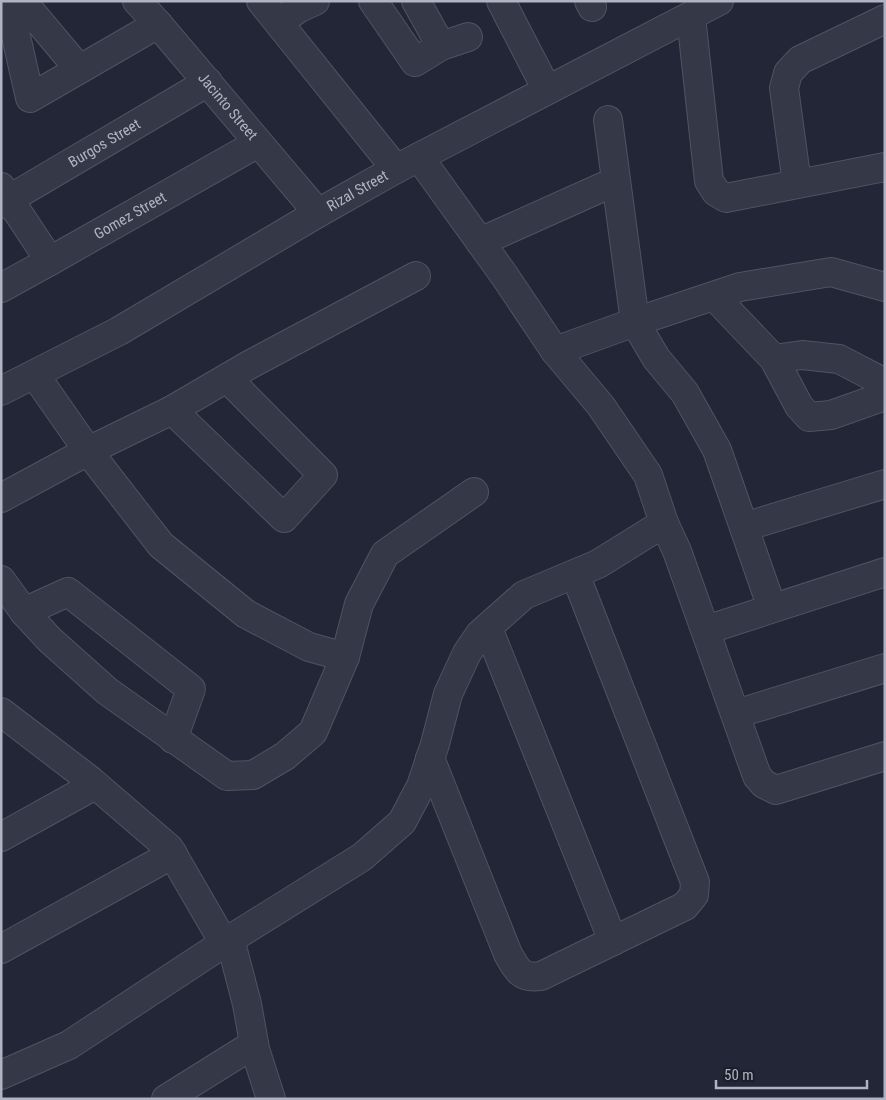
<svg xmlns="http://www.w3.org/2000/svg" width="886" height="1100" viewBox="0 0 886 1100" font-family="'Roboto Condensed',sans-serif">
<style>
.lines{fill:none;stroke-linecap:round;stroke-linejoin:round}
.minor-casing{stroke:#505361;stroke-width:30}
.minor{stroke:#353947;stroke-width:28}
.labels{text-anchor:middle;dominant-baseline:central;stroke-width:4.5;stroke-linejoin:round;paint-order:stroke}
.street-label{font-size:15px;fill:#b0b3c3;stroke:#1b1e2b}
</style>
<rect width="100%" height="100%" fill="#222636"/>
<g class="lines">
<g class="minor-casing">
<g id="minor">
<path d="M8,1L30,98L158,24"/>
<path d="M22,1L79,69"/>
<path id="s1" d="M137,1L158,24L318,213"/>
<path d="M261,1L396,169"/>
<path d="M373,1L415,62L441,46L468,37"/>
<path d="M416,1L441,46"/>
<path d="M501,1L547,90"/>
<path d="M589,1L592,7"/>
<path d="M691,17L709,181L716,192L726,198L885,167"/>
<path d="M281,25C289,12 301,7 315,1"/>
<path d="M608,120L635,322L656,358L685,393L717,450L772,608"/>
<path d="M797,184L784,88L788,73L800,60L885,19"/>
<path d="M1,187L50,261"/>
<path id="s2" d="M1,204L208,82"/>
<path d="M480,242L616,181"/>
<path id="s3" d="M1,288L50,261L258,143"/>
<path d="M714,296L774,359L802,355L839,359L885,383"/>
<path d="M555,351L635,322L740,287L831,272L885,287"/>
<path d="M774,359L799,406L809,417L831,415L885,396"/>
<path d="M35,375L88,451L161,545L246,614L309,647L345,657L359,604L385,554L474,492"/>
<path id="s4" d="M1,391L119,331L318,213L396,169L719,1"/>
<path d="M172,410L284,518L323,475L227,378"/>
<path d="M1,498L88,451L172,410L249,365L416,276"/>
<path d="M664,523L677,551L757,776L764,784L776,790L885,756"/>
<path d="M744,527L885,484"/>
<path d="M1,580L24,612L50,640L107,691L227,776L253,775L285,756L313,732L345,657"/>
<path d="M24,612L68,592L191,689L173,739"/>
<path d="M488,628L613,941"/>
<path d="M706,630L885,572"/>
<path d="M1,712L90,780L169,848L224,943"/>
<path d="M736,714L885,668"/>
<path d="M430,758L508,954C517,970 521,979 541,976L685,906L694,895L695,882L575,574"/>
<path d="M1,837L95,785"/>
<path d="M230,939L247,1004L255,1049L271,1099"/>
<path d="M1,949L173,854"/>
<path d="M1,1075L69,1045L224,943L362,857L402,822L421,786L435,744L448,694L467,653L480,634L524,595L598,564L664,523L648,475L601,406L555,351L504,275L419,157"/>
<path d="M166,1099L254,1044"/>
</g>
</g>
<use href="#minor" class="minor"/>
</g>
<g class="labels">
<g class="street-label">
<text stroke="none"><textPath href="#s1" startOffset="139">Jacinto Street</textPath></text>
<text stroke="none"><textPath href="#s2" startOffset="120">Burgos Street</textPath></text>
<text stroke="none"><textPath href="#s4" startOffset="409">Rizal Street</textPath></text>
<text stroke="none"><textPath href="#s3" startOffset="148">Gomez Street</textPath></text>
</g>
</g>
<rect width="886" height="1100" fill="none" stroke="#b0b3c3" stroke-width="5"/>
<path d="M716 1080v8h151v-8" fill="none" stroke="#b0b3c3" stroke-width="2.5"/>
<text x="724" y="1080" font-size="15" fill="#b0b3c3" stroke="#1b1e2b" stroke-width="4" paint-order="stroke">50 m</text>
</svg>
